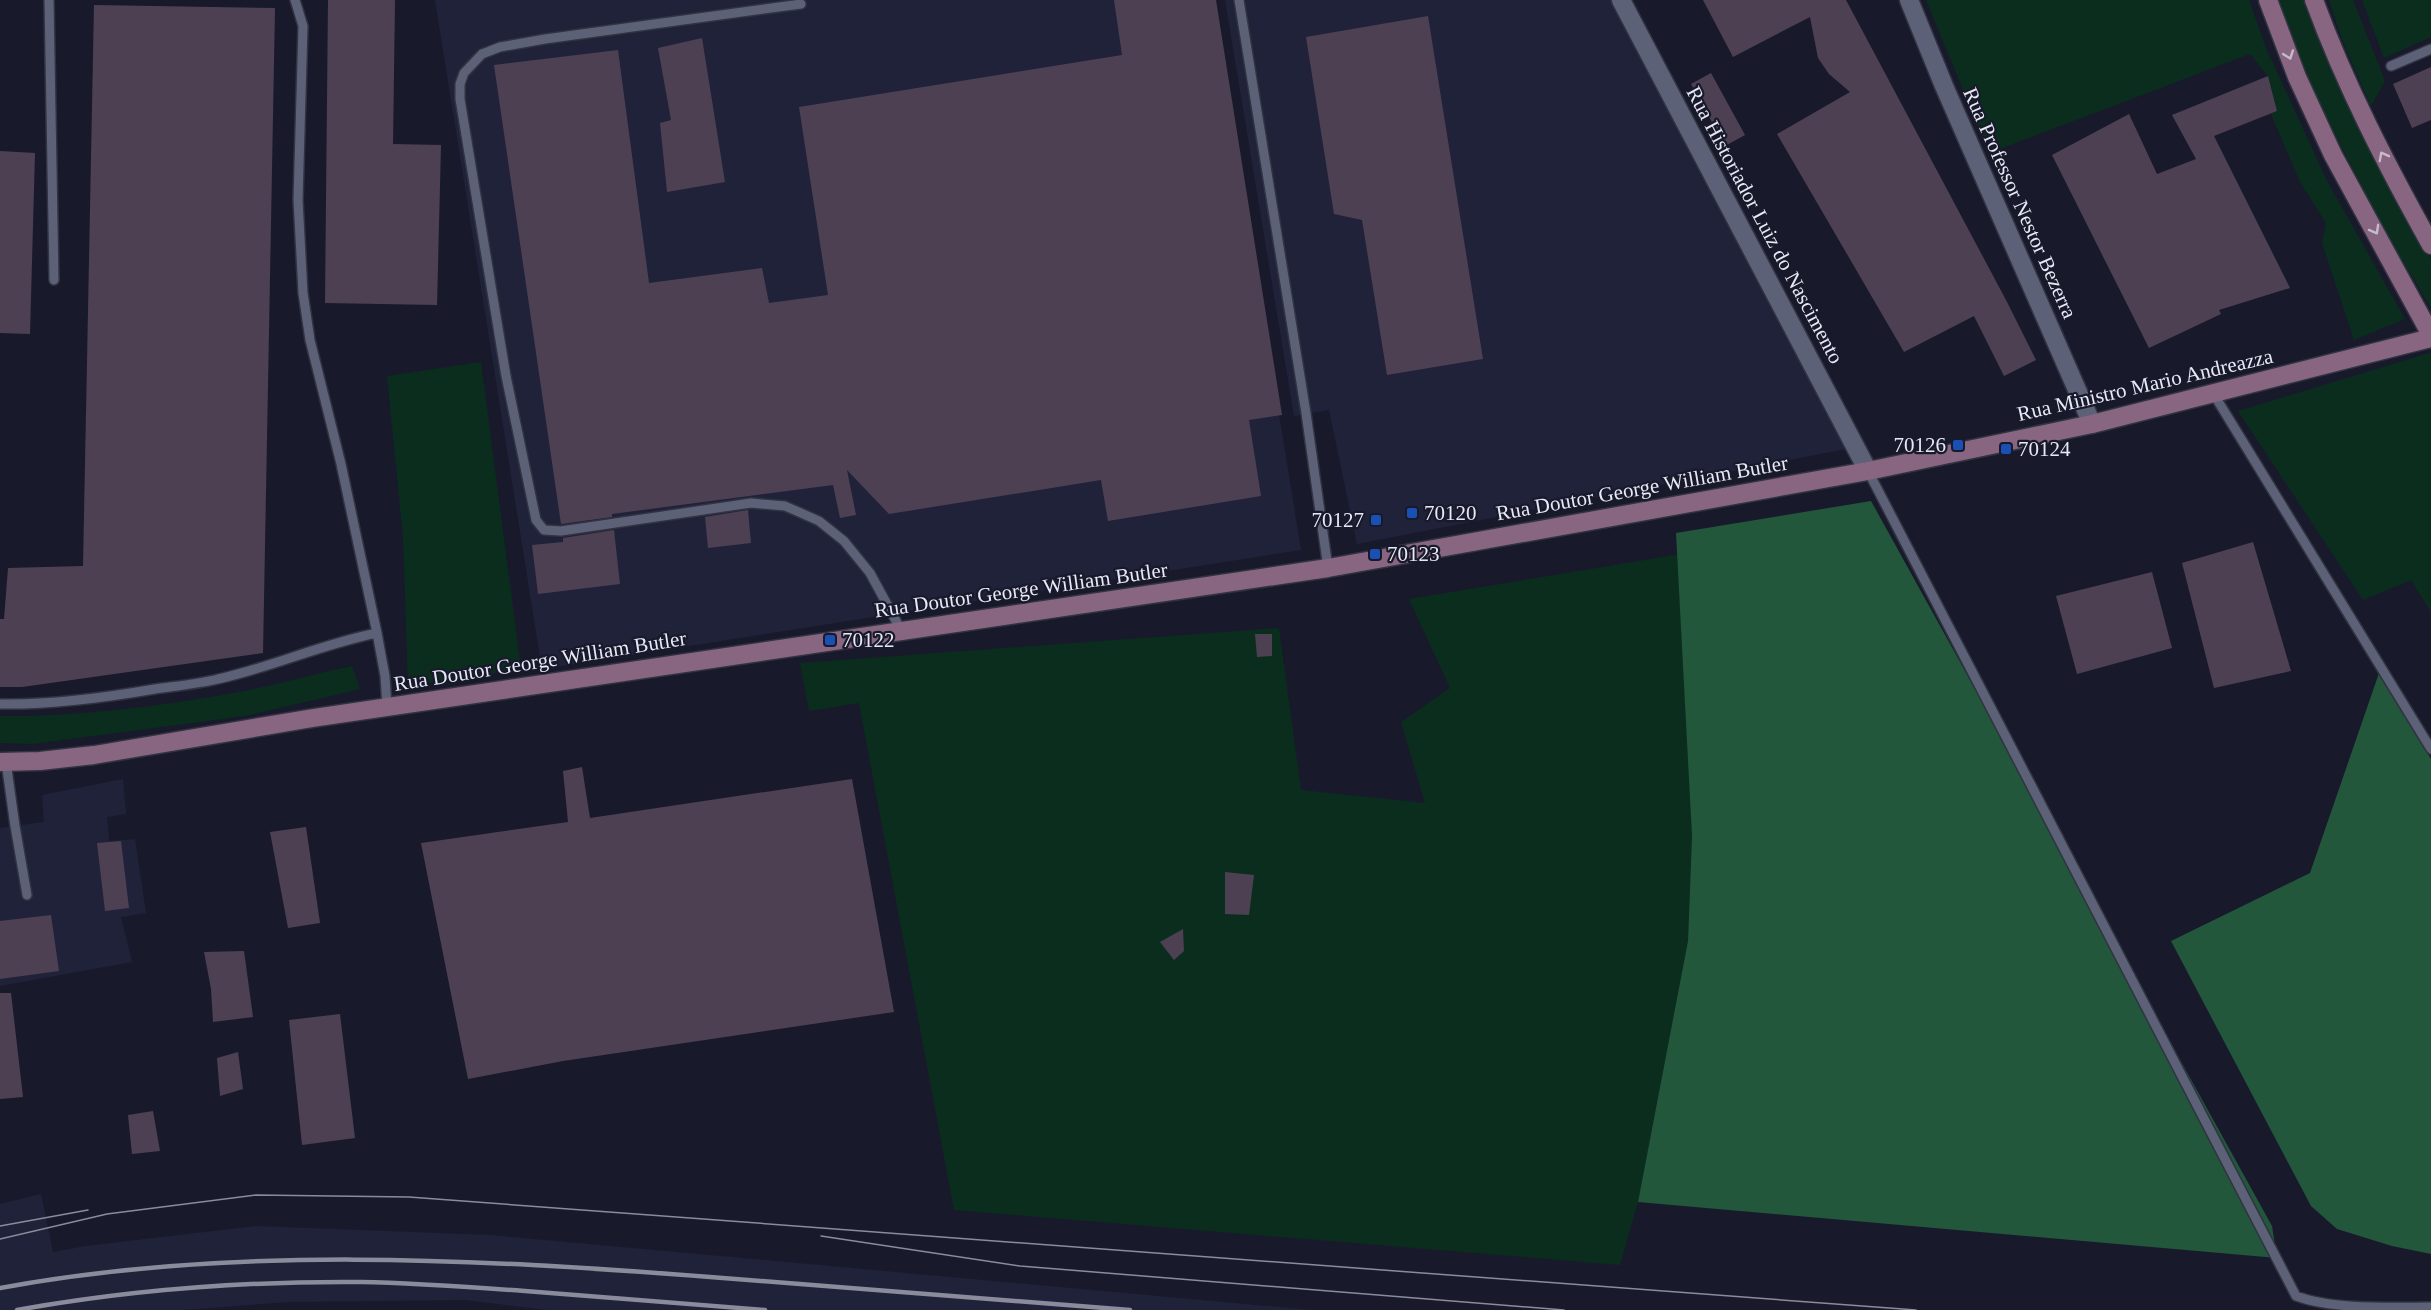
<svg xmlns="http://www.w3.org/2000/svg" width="2431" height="1310" viewBox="0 0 2431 1310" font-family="'Times New Roman',serif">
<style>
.built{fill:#20223a}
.green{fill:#0b2d1d}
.forest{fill:#22573c}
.building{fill:#4e4053}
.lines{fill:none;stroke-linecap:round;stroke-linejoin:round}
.lane-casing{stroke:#313341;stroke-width:12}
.street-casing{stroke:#313341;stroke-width:21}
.secondary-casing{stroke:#313341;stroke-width:21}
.lane{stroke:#5d6177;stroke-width:9}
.street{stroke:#5d6177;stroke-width:18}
.secondary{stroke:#886681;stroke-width:18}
.tram{stroke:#8a8c9b;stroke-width:1.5}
.rail{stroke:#8a8c9b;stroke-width:4.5}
.oneway{stroke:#c6bbcd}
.transit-dot{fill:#1a4fb4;stroke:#181a2c;stroke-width:2}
.labels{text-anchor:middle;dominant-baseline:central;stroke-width:4.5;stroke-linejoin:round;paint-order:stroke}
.street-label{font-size:21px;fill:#e7e9f6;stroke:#181a2c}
.poi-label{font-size:21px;fill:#e7e9f6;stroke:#181a2c;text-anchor:start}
</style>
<rect width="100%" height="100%" fill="#181a2c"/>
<path class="built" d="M435,0H1212L1301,550L542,669Z
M1225,0H1616L1856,447L1357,544L1329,410L1294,416Z
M123,779L126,814L107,817L109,841L135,839L146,913L121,917L132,962L0,986V828L44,822L42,795Z
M41,1194L53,1252L86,1246L256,1226L490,1235L1311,1310H547L465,1300L288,1302L183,1310H0V1204Z"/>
<path class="green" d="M1926,0H2249L2266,48L2327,181L2405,319L2354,340L2322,243L2326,223L2300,182L2271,114L2277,111L2268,76L2250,54L1989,153Z
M2278,0H2309L2431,260V308L2381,225L2315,94Z
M2329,0H2353L2385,81L2371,106L2342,40Z
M2362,0H2431V37L2384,58Z
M2429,353L2431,356V612L2411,580L2363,600L2238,411Z
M481,362L521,669L408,686L403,537L387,376Z
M1687,553L1692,836L1688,941L1638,1202L1620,1265L954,1210L859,703L809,711L800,663L1279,628L1301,790L1425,803L1401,722L1450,688L1409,599Z
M352,666L360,689L245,716L32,744L0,743V716C73,717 155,707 228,694C269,687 311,675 352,666Z"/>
<path class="forest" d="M1871,501L2272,1226L2277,1258L1638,1202L1688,941L1692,836L1676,533Z
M2379,673L2431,759V1254L2392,1246L2337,1229L2311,1206L2171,941L2310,873Z"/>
<path class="building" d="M328,0H395L393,144L441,145L437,305L325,303Z
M1114,0H1216L1282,415L1249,420L1261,496L1108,521L1101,480L889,514L847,470L856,515L840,518L833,485L612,514V517L561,524L494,65L618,50L649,283L762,268L769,303L828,295L799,107L1122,55Z
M1703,0H1846L2006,300L2036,360L2004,376L1974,316L1904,352L1777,134L1850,92L1829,74L1818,58L1810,17L1733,57Z
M94,5L275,8L263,653L22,687H0V619H4L8,568L83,566Z
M1428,16L1483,359L1387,375L1362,220L1334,214L1306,37Z
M702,38L725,182L667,192L660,123L671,120L658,48Z
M2431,67V120L2412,128L2393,84Z
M1711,73L1745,135L1725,146L1691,84Z
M2268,76L2277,111L2214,136L2290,288L2219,310L2221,314L2149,348L2052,155L2129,114L2157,174L2196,159L2172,115Z
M0,151L35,153L30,334L0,333Z
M748,510L751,543L708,548L705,517Z
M614,530L620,584L538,594L532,545L563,542V538Z
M2253,542L2291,671L2214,688L2182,563Z
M2152,572L2172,648L2077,674L2056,596Z
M1255,634H1272V656L1257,657Z
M582,767L590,818L852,779L894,1012L563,1061L468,1079L421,843L568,822L563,771Z
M306,827L320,923L288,928L270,832Z
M121,841L129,908L105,911L97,843Z
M1225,872L1254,875L1249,915L1225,914Z
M51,915L59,971L0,979V921Z
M1183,929L1184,951L1174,960L1160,942Z
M244,951L253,1017L213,1022L211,989L204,952Z
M0,993H11L23,1097L0,1099Z
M340,1014L355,1138L302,1145L289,1020Z
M238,1052L243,1089L220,1096L217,1058Z
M153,1111L160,1151L132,1154L128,1115Z"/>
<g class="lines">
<g class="lane-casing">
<path id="lane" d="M49,0L54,280
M1239,0L1306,413L1328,568
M801,4L545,39L500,47L482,54L464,73L460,84V99L506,376L536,520L544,530L561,531L751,503L785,506L819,521L844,541L870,573L901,630
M2391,66L2431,49
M2213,393L2431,749
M1868,471L2296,1296C2333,1310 2392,1307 2431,1307
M377,633L385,676L387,707
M0,704C52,705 103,698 155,689C176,686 198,684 218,679C272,667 322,644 377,633L341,464L310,340L303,293L298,200L303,26L295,0
M6,762L15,826L27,895"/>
</g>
<g class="street-casing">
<path id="street" d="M1621,0L1868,471
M1909,0L1944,86L2092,424"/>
</g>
<g class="secondary-casing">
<path id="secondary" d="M2268,0L2297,77L2333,155L2431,335
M2314,0C2345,85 2387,166 2431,245
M0,762L40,761L94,755L313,718L1328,568L1868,471L2092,424L2431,338"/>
</g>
<use href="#lane" class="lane"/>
<use href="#street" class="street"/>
<use href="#secondary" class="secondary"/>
<path class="tram" d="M0,1226L88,1210
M821,1236L1020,1266L1564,1310
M0,1239L107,1214L256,1195L409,1197L1916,1310"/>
<path class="rail" d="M0,1288C234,1245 474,1259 710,1277C850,1288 990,1299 1130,1310
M17,1310C130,1290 246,1281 361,1282C415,1283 470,1287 525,1291C605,1297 685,1303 765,1310"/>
</g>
<defs><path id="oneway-chevron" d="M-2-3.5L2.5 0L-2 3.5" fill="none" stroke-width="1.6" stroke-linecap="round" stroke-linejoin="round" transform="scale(1.5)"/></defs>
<g class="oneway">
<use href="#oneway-chevron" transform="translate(2289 55) rotate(70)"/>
<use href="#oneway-chevron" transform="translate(2383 156) rotate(-118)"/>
<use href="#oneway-chevron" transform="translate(2375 230) rotate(61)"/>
</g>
<g class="transit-dot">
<rect x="1952" y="439" width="12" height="12" rx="3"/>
<rect x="2000" y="443" width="12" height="12" rx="3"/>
<rect x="1406" y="507" width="12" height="12" rx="3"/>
<rect x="1370" y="514" width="12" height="12" rx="3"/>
<rect x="1369" y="548" width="12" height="12" rx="3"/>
<rect x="824" y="634" width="12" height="12" rx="3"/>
</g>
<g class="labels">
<g class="street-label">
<text transform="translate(2020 203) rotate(66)">Rua Professor Nestor Bezerra</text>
<text transform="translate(1765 225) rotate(62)">Rua Historiador Luiz do Nascimento</text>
<text transform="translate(2145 385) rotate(-13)">Rua Ministro Mario Andreazza</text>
<text transform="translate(1642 488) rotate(-10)">Rua Doutor George William Butler</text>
<text transform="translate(1021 590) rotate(-8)">Rua Doutor George William Butler</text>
<text transform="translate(540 661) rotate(-9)">Rua Doutor George William Butler</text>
</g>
<g class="poi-label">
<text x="1946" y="445" text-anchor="end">70126</text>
<text x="2018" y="449">70124</text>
<text x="1424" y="513">70120</text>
<text x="1364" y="520" text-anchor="end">70127</text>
<text x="1387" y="554">70123</text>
<text x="842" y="640">70122</text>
</g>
</g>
</svg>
